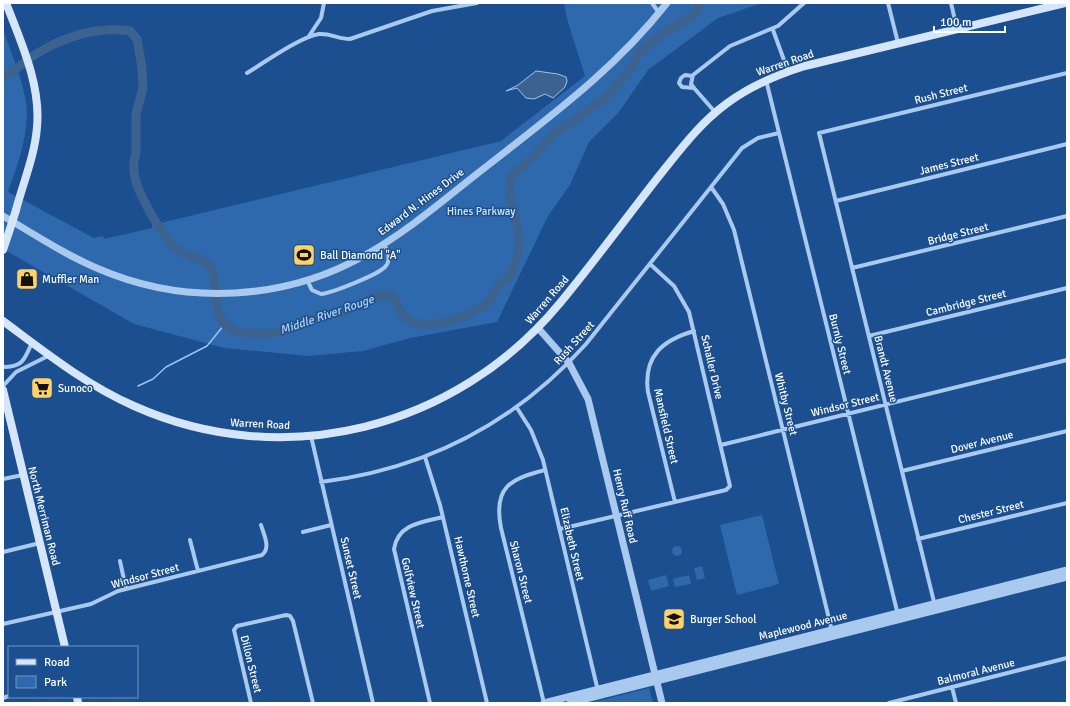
<svg xmlns="http://www.w3.org/2000/svg" width="1070" height="706" viewBox="0 0 1070 706" font-family="Signika,sans-serif">
<style>
.green{fill:#2e69ad}
.water{fill:#3c6290;stroke:#9cc4f0}
.lines{fill:none;stroke-linecap:round;stroke-linejoin:round}
.stream{stroke:#9cc4f0;stroke-width:1.5}
.river{stroke:#3c6290;stroke-width:9}
.minor{stroke:#a9c9ee;stroke-width:4}
.tertiary{stroke:#a9c9ee;stroke-width:7}
.secondary{stroke:#d6e6fa;stroke-width:8}
.secondary-bridge{stroke:#d6e6fa;stroke-width:8}
.labels{text-anchor:middle;dominant-baseline:central;stroke-width:3;stroke-linejoin:round;paint-order:stroke}
.street-label{font-size:11px;fill:#fff;stroke:#1b4f8f}
.park-label{font-size:11px;fill:#cfe3fa;stroke:#1b4f8f}
.poi-label{font-size:11px;fill:#fff;stroke:#1b4f8f;text-anchor:start}
.water-label{font-size:12px;font-style:italic;fill:#b5d3f5;stroke:#1b4f8f}
</style>
<rect width="100%" height="100%" fill="#1b4f8f"/>
<path class="green" d="M564,3H762L718,18L648,70L619,112L589,142L570,185L548,216L497,322L410,338L363,351L308,356L224,348L134,324L3,249V29C11,53 22,77 26,102C30,132 18,164 8,192L94,238L103,236L104,239L152,228V225L501,141L585,76L567,19Z
M762,515L779,584L737,595L720,525Z
M672 551a5 5 0 1 1 10 0a5 5 0 1 1-10 0Z
M702,566L705,578L697,580L694,568Z
M666,575L669,586L651,591L648,580Z
M689,575L691,584L675,587L673,579Z
M649,688L653,703H590Z"/>
<path class="water" d="M536,71L558,74L566,77L567,81L565,87L553,98L545,94L534,99L526,98L517,88L506,91L518,85Z"/>
<g class="lines">
<path class="stream" d="M138,386L153,379L166,367L207,346L224,325"/>
<path class="river" d="M3,77C15,71 25,61 36,54C64,37 97,26 130,31L137,39L142,68L143,88L136,114V153C133,161 133,168 135,177C138,194 163,238 177,249C186,257 202,256 209,265C214,271 214,280 215,288C217,325 224,333 262,334C280,334 292,326 308,320C323,315 340,314 354,307C368,300 374,295 391,295C399,302 400,315 407,319C426,333 475,316 489,301C494,296 495,289 499,285C501,283 504,282 506,280C512,274 518,257 519,249C522,224 505,202 511,177L535,155L554,133L574,121L608,95L631,69L637,56L644,48L668,30L691,17L699,8L700,3"/>
<path class="minor" d="M652,3L659,13
M888,3L898,43
M951,3L957,29
M773,30L788,71
M309,36L321,18L324,3
M247,73C265,62 300,37 319,34C330,33 338,39 350,39L432,11L477,3
M692,76L685,75L681,78L679,83L682,87L694,88
M766,80L898,615
M715,112L694,88L691,84L693,75L730,46L778,26L804,3
M711,187L723,204L734,230L832,631
M836,201L1067,144
M852,268L1067,216
M307,280L312,290L321,294C332,293 377,275 385,267C391,261 388,251 384,244
M869,336L1067,288
M3,367C24,367 24,359 32,343
M3,386L16,372L48,356
M517,408L531,430L543,460L598,691
M311,436L373,703
M721,445L1067,360
M425,457L440,505L487,703
M902,471L1067,431
M3,479L23,475
M321,482C426,469 515,423 586,344L742,148L758,138L779,133
M675,502L648,392C643,356 663,340 694,331
M560,529L726,490L730,486L689,312L674,286L650,264
M303,532L331,525
M918,539L1067,503
M190,540L198,571
M3,552L40,543
M120,561L126,589
M935,606L819,133L1067,73
M3,624L91,604L118,591L262,555C271,548 264,535 261,525
M952,687L956,703
M3,698L9,696
M251,703L234,630L237,626L286,615L290,616L293,621L313,703
M430,703L394,549C398,524 422,522 443,517
M544,703L501,528C493,487 510,479 545,470
M889,703L1067,658"/>
<path class="tertiary" d="M3,216C34,234 65,255 99,269C185,306 286,301 367,254C410,230 448,196 487,166C552,115 615,69 667,3
M538,328L569,363L588,399L662,703
M544,703L1067,570
M570,703L1067,577"/>
<path class="secondary" d="M6,3C21,42 41,85 37,127C35,155 23,183 16,210
M3,250L9,232
M3,321C45,352 86,385 134,406C284,473 456,429 560,303C594,262 626,218 659,176C680,150 699,124 726,104C750,86 776,75 805,66L1065,3
M3,390L65,647
M77,697L78,703"/>
<path class="secondary-bridge" d="M9,232L16,210"/>
</g>
<defs>
<g id="stadium-square" transform="scale(1.15)"><rect x="-9" y="-9" width="18" height="18" rx="4" fill="#ffd166" stroke="#1b4f8f"/><path d="M0-5a6.5 5 0 1 0 0 10a6.5 5 0 1 0 0-10ZM-3.5-1.8h7v3.6h-7Z" fill="#111"/></g>
<g id="shop-square" transform="scale(1.15)"><rect x="-9" y="-9" width="18" height="18" rx="4" fill="#ffd166" stroke="#1b4f8f"/><path d="M-5-2.5h2.3a2.7 3.5 0 0 1 5.4 0H5L5.5 6h-11ZM-1.5-2.5h3a1.5 2.3 0 0 0-3 0Z" fill="#111"/></g>
<g id="supermarket-square" transform="scale(1.15)"><rect x="-9" y="-9" width="18" height="18" rx="4" fill="#ffd166" stroke="#1b4f8f"/><path d="M-6-5.5h2.5l.6 2H6L4.5 2H-2.5L-4.4-4H-6ZM-1.5 3.2a1.3 1.3 0 1 0 .1 0ZM3 3.2a1.3 1.3 0 1 0 .1 0Z" fill="#111"/></g>
<g id="school-square" transform="scale(1.15)"><rect x="-9" y="-9" width="18" height="18" rx="4" fill="#ffd166" stroke="#1b4f8f"/><path d="M0-5L7-2L0 1L-7-2ZM-4 1L0 2.5L4 1V4Q0 6-4 4Z" fill="#111"/></g>
</defs>
<g fill-rule="evenodd">
<use href="#stadium-square" x="304" y="255"/>
<use href="#shop-square" x="27" y="279"/>
<use href="#supermarket-square" x="42" y="388"/>
<use href="#school-square" x="674" y="619"/>
</g>
<g class="labels">
<g class="street-label">
<text transform="translate(785 63) rotate(-19)">Warren Road</text>
<text transform="translate(941 94) rotate(-14)">Rush Street</text>
<text transform="translate(949 164) rotate(-14)">James Street</text>
<text transform="translate(421 202) rotate(-37)">Edward N. Hines Drive</text>
<text transform="translate(958 234) rotate(-14)">Bridge Street</text>
<text transform="translate(547 300) rotate(-49)">Warren Road</text>
<text transform="translate(966 303) rotate(-14)">Cambridge Street</text>
<text transform="translate(574 343) rotate(-48)">Rush Street</text>
<text transform="translate(840 344) rotate(76)">Burnly Street</text>
<text transform="translate(712 367) rotate(77)">Schaller Drive</text>
<text transform="translate(886 369) rotate(76)">Brandt Avenue</text>
<text transform="translate(786 404) rotate(76)">Whitby Street</text>
<text transform="translate(845 405) rotate(-14)">Windsor Street</text>
<text transform="translate(260 424) rotate(3)">Warren Road</text>
<text transform="translate(666 426) rotate(77)">Mansfield Street</text>
<text transform="translate(982 442) rotate(-14)">Dover Avenue</text>
<text transform="translate(625 506) rotate(77)">Henry Ruff Road</text>
<text transform="translate(991 512) rotate(-14)">Chester Street</text>
<text transform="translate(44 516) rotate(76)">North Merriman Road</text>
<text transform="translate(572 544) rotate(77)">Elizabeth Street</text>
<text transform="translate(351 568) rotate(77)">Sunset Street</text>
<text transform="translate(521 572) rotate(76)">Sharon Street</text>
<text transform="translate(145 576) rotate(-15)">Windsor Street</text>
<text transform="translate(467 577) rotate(77)">Hawthorne Street</text>
<text transform="translate(413 593) rotate(77)">Golfview Street</text>
<text transform="translate(803 626) rotate(-14)">Maplewood Avenue</text>
<text transform="translate(251 664) rotate(76)">Dillon Street</text>
<text transform="translate(976 672) rotate(-14)">Balmoral Avenue</text>
</g>
<g class="park-label">
<text x="481" y="211">Hines Parkway</text>
</g>
<g class="poi-label">
<text x="320" y="255">Ball Diamond "A"</text>
<text x="42" y="279">Muffler Man</text>
<text x="58" y="388">Sunoco</text>
<text x="690" y="619">Burger School</text>
</g>
<g class="water-label">
<text transform="translate(327 315) rotate(-19)">Middle River Rouge</text>
</g>
</g>
<rect width="1070" height="706" fill="none" stroke="#ffffff" stroke-width="8"/>
<rect x="8" y="646" width="130" height="52" fill="#1b4f8f" stroke="#7695bc"/>
<rect x="16" y="659" width="20" height="6" fill="#d6e6fa" stroke="#7695bc"/>
<text x="44" y="666" font-size="12" fill="#ffffff">Road</text>
<rect x="16" y="676" width="20" height="12" fill="#2e69ad" stroke="#7695bc"/>
<text x="44" y="686" font-size="12" fill="#ffffff">Park</text>
<path d="M934 26v6h71v-6" fill="none" stroke="#ffffff" stroke-width="2"/>
<text x="940" y="26" font-size="12" fill="#ffffff" stroke="#1b4f8f" stroke-width="3" paint-order="stroke">100 m</text>
</svg>
